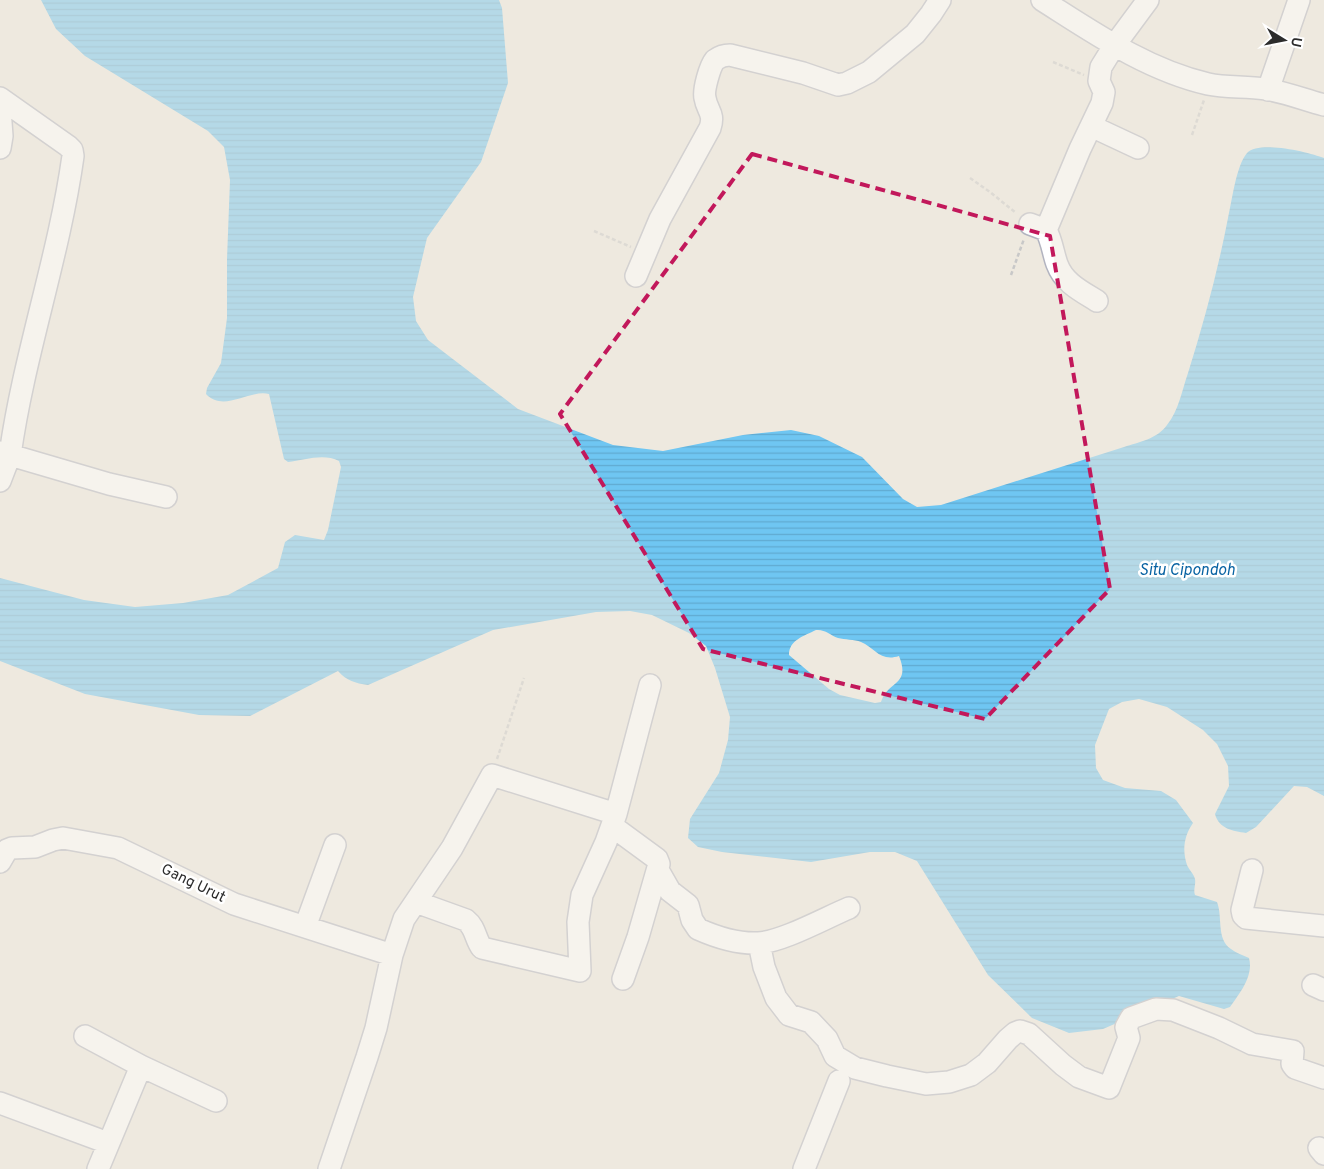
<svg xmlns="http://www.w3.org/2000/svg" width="1324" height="1169" viewBox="0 0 1324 1169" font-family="Overpass,sans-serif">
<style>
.water{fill:url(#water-rules);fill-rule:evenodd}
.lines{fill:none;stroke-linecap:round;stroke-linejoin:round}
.minor-casing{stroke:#b2b4c0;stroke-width:24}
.path{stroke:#c8c8c8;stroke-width:2.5;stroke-dasharray:4 2.5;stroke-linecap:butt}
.minor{stroke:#fff;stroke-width:21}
.marked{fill:none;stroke:#c2185b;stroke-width:4;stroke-dasharray:10 6;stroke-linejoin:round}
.labels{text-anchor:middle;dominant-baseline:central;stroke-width:5;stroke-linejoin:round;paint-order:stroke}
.street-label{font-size:15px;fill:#2c2c2c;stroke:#fff}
.water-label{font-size:16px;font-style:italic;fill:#0963a3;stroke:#fff}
</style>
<defs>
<pattern id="water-rules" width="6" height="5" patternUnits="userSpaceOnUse" patternTransform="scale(1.25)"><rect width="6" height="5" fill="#6fc6f2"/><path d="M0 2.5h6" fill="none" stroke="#60aad0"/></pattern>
</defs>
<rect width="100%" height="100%" fill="#eee9df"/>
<path class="water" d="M41,0H499L502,8L508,83L481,162L427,238L413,297L416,321L428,340L518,409L613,445L663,451L743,435L791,430L819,436L862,457L903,499L917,507L941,505L1124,447C1139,442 1157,439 1167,425C1179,410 1182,390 1188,373C1204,322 1218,270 1228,218C1232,201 1236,166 1247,153C1259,140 1309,152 1324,158V796L1307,787L1294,786L1256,827L1246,833C1233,831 1219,829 1215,814L1229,786L1228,766L1217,744L1203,730L1167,707L1139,699L1122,702L1109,709L1095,745L1096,768L1103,780L1125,788L1161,791L1176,800L1193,823C1184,836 1182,850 1187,865C1189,870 1194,874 1195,879C1196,885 1193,890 1195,895L1217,902C1223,917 1216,939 1231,949C1236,953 1243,955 1249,958C1254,976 1239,994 1230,1007L1224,1009L1179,996L1103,1029L1069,1033L1032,1018L988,975L917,861L895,852H870L811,862L722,852L698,847L688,838L690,819L719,773L728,740L730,717L715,668L706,646L689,633L652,615L630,611L596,612L493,630L368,685C355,683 347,681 338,671L250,716L199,715L85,694L0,661V578L84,600L135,607L183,603L228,595L278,568L285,542L295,535L324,540L328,530L341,467L339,461C324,453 304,460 288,462L284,459L269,394C249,389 224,413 206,394L207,388L221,363L227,318V259L230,180L224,147L208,131L85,56L56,29ZM816,630C825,629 830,635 838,638C845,640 854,639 861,642C875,648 880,662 899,656C911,686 888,680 881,702L875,703L840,695L829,689L789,655C789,640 804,636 816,630Z"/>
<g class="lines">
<g class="minor-casing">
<path id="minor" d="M1042,0C1094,33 1147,70 1208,84C1226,88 1246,86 1265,89C1285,92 1305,100 1324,105
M1268,90L1299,0
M0,98L68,146L72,150L73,156C59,257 24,354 10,455L109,484L166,497
M0,109L2,136L0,148
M1091,126L1138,148
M1030,224L1046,230L1080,149L1102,103L1104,92L1099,81L1101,67L1114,46L1148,0
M1046,230C1052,241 1053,253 1057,264C1064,283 1081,291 1097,301
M636,276L660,219L710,128C715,113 707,111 705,98C703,90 710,66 715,60C719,57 725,55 730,55L803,73L838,85L847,83L869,72L915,34L931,14L940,0
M0,452L10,455L0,481
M612,826L657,859L659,864L638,937L623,979
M0,862L7,850L12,848L35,847L53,840L63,838L118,848L234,904L392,955
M658,870L670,891L688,905L692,920L698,929C716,937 738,944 758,943C782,942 825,918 849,908
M1252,870L1242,910L1243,915L1246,918L1324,926
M416,902L466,920C476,928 475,939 482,948L580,971L578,922L582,895L606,842L616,814
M305,927L335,845
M759,943L764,967L776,998L789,1015L811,1022L827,1039L835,1056L855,1068L887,1076L926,1084L949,1082L971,1075L987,1063L1008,1039L1015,1033L1020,1031L1029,1034L1063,1065L1079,1077L1109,1088L1129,1038L1126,1027L1131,1018L1156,1009L1173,1010L1219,1028L1252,1044L1293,1051L1292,1064L1295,1068L1324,1078
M1313,985L1324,990
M85,1036L141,1066
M0,1103L108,1143
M1319,1148L1324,1154
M98,1169L141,1066L216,1101
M329,1169L367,1057L376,1028L392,955L404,919L452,848L492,775L616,814L650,685
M804,1169L839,1081"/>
</g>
<path class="path" d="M1053,62L1084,75
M1192,135L1204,100
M970,178L990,192L1016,213
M594,231L631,247
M1011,275L1024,239
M497,759L524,678"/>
<use href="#minor" class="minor"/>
</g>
<path d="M0 0H1324V1169H0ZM752,154L1050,236L1110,589L985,719L703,649L560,414Z" fill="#eee9df" fill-opacity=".55" fill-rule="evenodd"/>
<path class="marked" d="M752,154L1050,236L1110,589L985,719L703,649L560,414Z"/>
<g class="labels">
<g class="street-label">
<text transform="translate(193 884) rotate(26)">Gang Urut</text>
</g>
<g class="water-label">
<text x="1187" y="571">Situ Cipondoh</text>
</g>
</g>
<g transform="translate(1284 40) rotate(100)" stroke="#ffffff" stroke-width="4" paint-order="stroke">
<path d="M0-4L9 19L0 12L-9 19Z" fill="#2c2c2c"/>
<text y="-8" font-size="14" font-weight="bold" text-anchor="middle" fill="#2c2c2c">U</text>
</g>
</svg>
